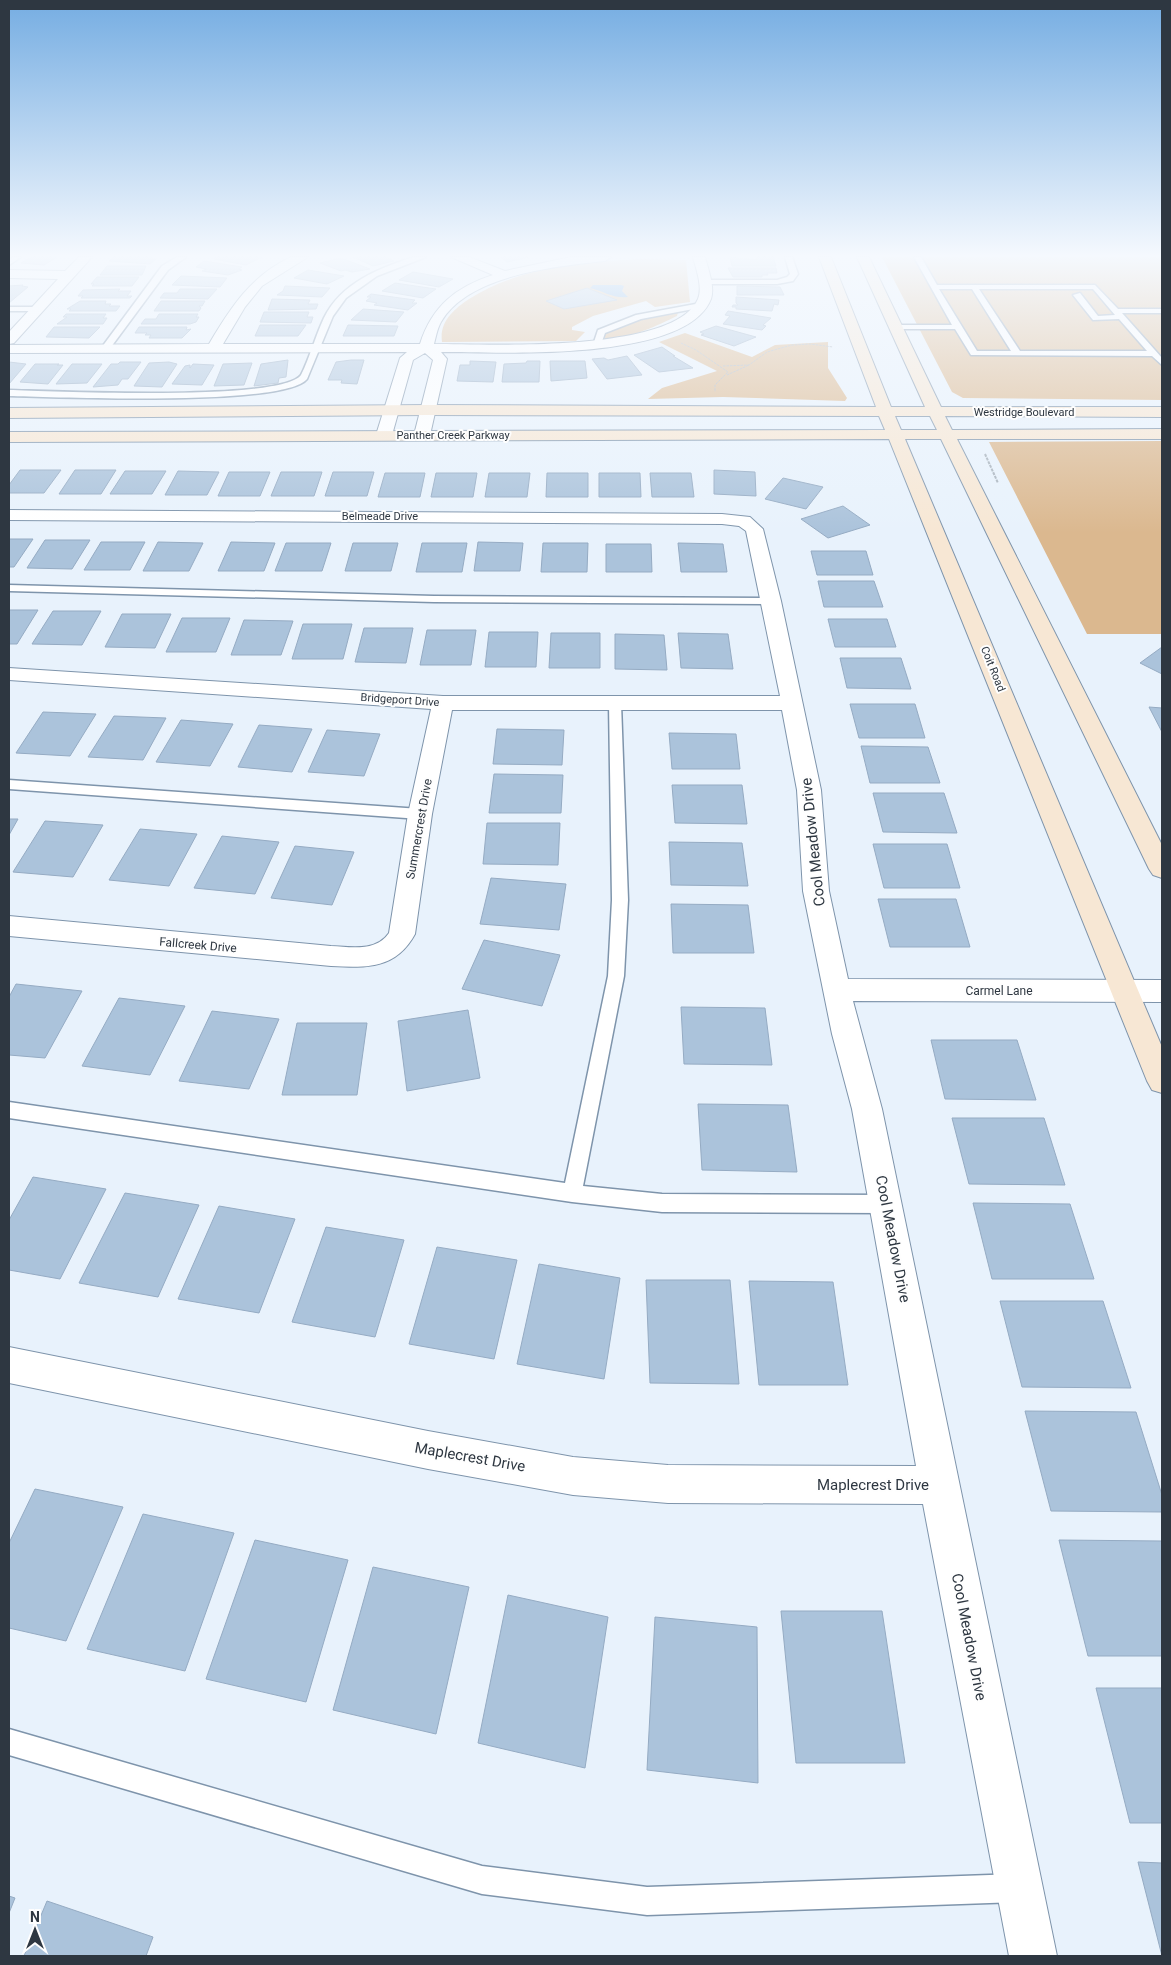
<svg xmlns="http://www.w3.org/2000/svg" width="1171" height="1965" viewBox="0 0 1171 1965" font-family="Roboto,sans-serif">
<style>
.green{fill:#dbb88f}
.water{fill:#69a2da}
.building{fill:#abc3db;stroke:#95abc3}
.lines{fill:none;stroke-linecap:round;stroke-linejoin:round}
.service-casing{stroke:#7e94ab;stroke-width:3}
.minor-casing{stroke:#7e94ab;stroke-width:2}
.secondary-casing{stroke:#7e94ab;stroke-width:2}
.path-far1{stroke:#a8b2bc;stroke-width:1;stroke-dasharray:2.5 1;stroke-linecap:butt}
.path{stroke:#a8b2bc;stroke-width:2;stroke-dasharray:3 1;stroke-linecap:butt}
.service{fill:#fff;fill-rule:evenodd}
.minor{fill:#fff;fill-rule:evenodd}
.secondary{fill:#f7e7d4;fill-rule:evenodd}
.labels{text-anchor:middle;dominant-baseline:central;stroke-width:4;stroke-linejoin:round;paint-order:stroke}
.far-street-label{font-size:11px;fill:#2e3741;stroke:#fefefe}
.street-label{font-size:12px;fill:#2e3741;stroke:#fefefe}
.near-street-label{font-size:15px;fill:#2e3741;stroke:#fefefe}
</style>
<rect width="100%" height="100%" fill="#e8f2fc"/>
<path class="green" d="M882,257H1162V400L963,398L952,392Z
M640,259L686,260L690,302L655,307L646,301L593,316L572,327V330L585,332L576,341L442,342C439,322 454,309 469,299C519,267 582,262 640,259Z
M678,312L677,316C656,326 628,340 605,338L603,335C627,320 651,316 678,312Z
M685,333L752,357L775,345L828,342V368L847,398L845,401L723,397L648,399L662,388L717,371L659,342Z
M1162,441V634H1087L989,442Z"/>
<path class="water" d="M593,285H621L624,286L622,291L628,297C614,299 603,291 590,288Z"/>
<path class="building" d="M31,257H57L44,265L21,263Z
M114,257H152L150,259H156L150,264L109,261Z
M216,257H262L246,265L214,259Z
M353,257H386L394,261L373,266Z
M501,257H529L507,262Z
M730,257L757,260L756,257H773L776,266H732Z
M341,258L370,269L352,272L345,270L341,271L320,263Z
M204,261L242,267L239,269L242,270L228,275L202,271L206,269L196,267Z
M107,266H146L142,275H100Z
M728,268H776L777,273H767L768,275H762V277H733Z
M308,270L344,276L327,284L294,278Z
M413,272L453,279L439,287L399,280Z
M181,276L227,278L220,287L172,285Z
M97,277H139L132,286H92L94,284H91Z
M395,283L436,289L423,298L382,291Z
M23,285L22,286L28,287L9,303V286Z
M285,286L330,288L322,297L277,295L283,291Z
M737,286L780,287L784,295H737Z
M587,288L617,300L564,309L546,301Z
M120,289L118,291H131L127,296H132L130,298H81L83,296H78L83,290Z
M180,289H217L208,299L160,298L164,293H177Z
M371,294L415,300L412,303H417L408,310L374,305L377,303L366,301L371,297H367Z
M736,297L779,300L778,305L774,304L772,311L736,309V307H732L733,305H738L736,303Z
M272,299L310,300L308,304H318L316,309L268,310Z
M80,301H106L105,304H111L109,306H120L116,311H69L71,309H67Z
M161,301H205L202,306H199L201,308L199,311H154Z
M363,309L404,312L396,322L351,320Z
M728,311L771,318L763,325L766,326L762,330L723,324L730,316L725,315Z
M264,312H309L307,317H313L311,323L260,322Z
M66,314H106L103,318H107L103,324H57L67,317H63Z
M159,314H198L196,317H199L196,322L190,324H141L145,319H156Z
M260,325H306L298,336H255Z
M348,325L398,326L394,336H343Z
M716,326L756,337L734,346L701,335L704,334L700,332Z
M54,327H100L89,338L46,337Z
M139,327H187L186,330L191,329L182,338H149L151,335H145L147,333H135Z
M662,347L675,356H673L693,368L659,372L634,355Z
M627,356L642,375L607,379L592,359L604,358L608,360Z
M288,360L286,377L279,378L278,383L254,386L261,364Z
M351,360H364L357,384L341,383L342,380H328L336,362Z
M470,361L496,362L493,382L457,381L460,365H470Z
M527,361H540L539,382H502L504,364L526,363Z
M550,361H585L587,378L551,381Z
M9,362L26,364L9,384Z
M120,362H141L128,379H122L118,385L93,387L111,364H118Z
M169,362L177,364L162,387L134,386L149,363Z
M252,363L244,385L214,386L223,364Z
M35,364H59L57,365H63L48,384L20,382Z
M72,364H102L87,383L56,384Z
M193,364L214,365L202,385L172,384L185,366L190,365V368Z
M20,470H61L44,493H9V485Z
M75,470H116L101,494H59Z
M714,470L755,472L756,496L714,494Z
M125,471H166L152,494H110Z
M178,471L219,472L207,495H165Z
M229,472H270L260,496H218Z
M281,472H322L314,496H271Z
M333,472H374L367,496H325Z
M385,473H425L420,497H378Z
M436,473H477L473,497H431Z
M489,473H530L527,497H485Z
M547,473H588V497H546Z
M599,473H640L641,497H599Z
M650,473H691L694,497H652Z
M783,478L823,487L806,509L765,499Z
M843,506L870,525L828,538L801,519Z
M9,539H33L14,567H9Z
M45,540H90L72,569L27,568Z
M101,542H145L130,570H84Z
M158,542L203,543L189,571H143Z
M231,542L275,543L264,571H218Z
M478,542L523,543L520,571H474Z
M286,543H331L322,571H275Z
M353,543H398L391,571H345Z
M422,543H467L462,572H416Z
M543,543H588L587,572H541Z
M678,543L723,544L727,572H681Z
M606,544H651L652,572H606Z
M811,551H866L873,575H817Z
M818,581H874L883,607H824Z
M9,610H38L17,644H9Z
M53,611H101L82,645L32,644Z
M122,614H171L155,648L105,647Z
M182,618H230L216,652H166Z
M828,619H887L896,647H835Z
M244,620L293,621L281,655H231Z
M303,624H352L343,659H292Z
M364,628H413L406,663L355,662Z
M427,630H476L471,665H420Z
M489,632H538L536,667H485Z
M551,633H600V668H549Z
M678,633L728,634L733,669L681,668Z
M615,634L664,635L667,670L615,669Z
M1162,647V674L1140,663Z
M840,658H901L911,689L847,688Z
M850,704H915L925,738H859Z
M1149,707L1162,708V732Z
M43,712L96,714L70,756L16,753Z
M114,716L166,718L143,760L88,757Z
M181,720L233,724L210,766L156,762Z
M259,725L312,729L292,772L238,767Z
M497,729L564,730L562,765L493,764Z
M327,730L380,734L364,776L308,772Z
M669,733L736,734L740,769H672Z
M861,746L928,747L940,783H870Z
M494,774L563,775L561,813H489Z
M672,785H742L747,824L675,823Z
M873,793H944L957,833L883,832Z
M9,819H18L9,835Z
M45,821L103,825L73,877L13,872Z
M487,823H560L558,865L483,864Z
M140,829L197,834L169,886L109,880Z
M222,836L279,842L255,894L194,888Z
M669,842L742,843L748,886L671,885Z
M873,844H947L960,888H884Z
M295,846L354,852L332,905L271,898Z
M491,878L566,884L559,930L480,924Z
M878,899H956L970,947H890Z
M671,904L748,905L754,953H673Z
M484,940L560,955L542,1006L462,989Z
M16,984L82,991L45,1058L9,1055V997Z
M119,998L185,1006L150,1075L82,1066Z
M681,1007L765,1008L772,1065L684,1064Z
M468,1010L480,1078L407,1091L398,1021Z
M212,1011L279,1019L249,1089L179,1081Z
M297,1023H367L357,1095H282Z
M931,1040H1017L1036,1100L945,1099Z
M698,1104L788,1105L797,1172L702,1170Z
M952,1118H1044L1065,1185L969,1184Z
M33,1177L106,1189L60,1279L9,1270V1220Z
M125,1193L199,1205L158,1297L79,1283Z
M973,1203L1070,1204L1094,1279H992Z
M219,1206L295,1219L259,1313L178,1299Z
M326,1227L404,1240L375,1337L292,1322Z
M437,1247L517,1260L494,1359L409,1344Z
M539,1264L620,1278L604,1379L517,1364Z
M646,1280H730L739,1384L650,1383Z
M749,1281L833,1282L848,1385H759Z
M1000,1301H1103L1131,1388L1022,1387Z
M1025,1411L1136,1412L1162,1495V1512L1051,1511Z
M35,1489L123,1507L66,1641L9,1628V1543Z
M143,1514L234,1533L185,1671L87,1649Z
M255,1540L348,1560L306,1702L206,1679Z
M1059,1540L1162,1541V1656H1088Z
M373,1567L469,1587L436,1734L333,1710Z
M508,1595L608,1617L585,1768L478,1743Z
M781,1611H882L905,1763H796Z
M655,1617L757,1627L758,1783L647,1770Z
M1096,1688H1162V1823H1130Z
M1138,1862L1162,1863V1956Z
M9,1896L15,1898L9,1913Z
M47,1901L153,1937L146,1956H24Z"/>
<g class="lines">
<g class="service-casing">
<path id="service" d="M13,257H21L9,265V260Z
M177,257H186L168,270L108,351H102V347L162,266Z
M414,257H426L377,276L346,298L333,316L307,379C285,407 53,397 9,396V390C51,391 281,402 301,375C310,357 315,337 324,318C341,283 379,268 414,257Z
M785,257H792L798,274L793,281L777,284H704L700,282L704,280H777L787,277L790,274Z
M914,257H921L937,285H1095L1118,309H1162V313H1122L1162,358V365L1152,356L974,355H971L955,329H892L891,327L895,325H952ZM939,289H972L1011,351H977ZM979,289H1093L1115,315L1098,316L1080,293L1073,295L1093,320L1119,319L1147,351H1020Z
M701,303L705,305L704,307L641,319L605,333L600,347L593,345L598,330L636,315Z
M9,307H36L40,309L36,311H9Z
M9,585L434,596L771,598L777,601L771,604L434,602L9,591Z
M615,699L621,703L628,900L624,976L583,1186L662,1194L886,1195L893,1198L896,1204L893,1210L886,1213L662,1212L572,1202L9,1118V1102L565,1183L608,976L612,900L609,703Z
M9,780L420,809L427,814L420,819L9,789Z
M9,1729L482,1866L647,1887L1018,1874L1028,1878L1032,1888L1028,1898L1018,1902L647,1915L482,1894L9,1755Z"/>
</g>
<g class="minor-casing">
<path id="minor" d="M79,257H92L14,343L9,344V332L58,279L9,278V270L65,271Z
M291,257H308L262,286L245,307L223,344H420C432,306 456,287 493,275L451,257H469L505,271L571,257H611L605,261C557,266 468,275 441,322C437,329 436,337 434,344C486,344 674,354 698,299C703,287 696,269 693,257H705C708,269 715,286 711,299C686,363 499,352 441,352L447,359L430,435L422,440L414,435L433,360L425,353L413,360L392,435L384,440L376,435L400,358L407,352L9,353V345L209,344C231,307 251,276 291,257Z
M9,510L722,514L750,517L763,529L781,601L821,790L829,891L848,979L1162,980V1002L853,1001L882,1109L1057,1956H1009L923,1504L668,1503L573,1495L428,1469L9,1383V1347L428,1431L573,1457L668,1465L916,1466L852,1109L832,1034L803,891L797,790L782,710H452L432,814L415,934C396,969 367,968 331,966L9,936V916L331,946C351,947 376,952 389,933L408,814L431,709L9,680V668L443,696H780L746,531L739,526L722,524L9,520Z"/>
</g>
<g class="secondary-casing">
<path id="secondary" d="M819,257H831L891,407H925L857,257H869L941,407H1162V417L945,416L952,430L1162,429V439H957L1162,845V878L1153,875L1149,869L941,439H905L1162,1047V1093L1152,1090L1147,1081L889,439L9,442V432L885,430L879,416L428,415L9,418V408L428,405L876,407ZM895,416H930L937,430H901Z"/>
</g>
<path class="path-far1" d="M681,343L696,350L728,372L715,385V392
M723,366L749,365L767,352L792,345L810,344L833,347
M727,375L749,365"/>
<path class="path" d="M985,454L998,483"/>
<use href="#service" class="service"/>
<use href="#minor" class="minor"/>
<use href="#secondary" class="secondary"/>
</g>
<linearGradient id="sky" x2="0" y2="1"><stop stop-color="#75ade2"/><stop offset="0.48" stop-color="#f5f9fe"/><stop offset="1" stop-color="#f5f9fe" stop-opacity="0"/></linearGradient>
<rect width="1171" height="533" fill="url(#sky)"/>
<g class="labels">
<g class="far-street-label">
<text x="1024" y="412">Westridge Boulevard</text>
<text x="453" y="435">Panther Creek Parkway</text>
<text x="380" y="516">Belmeade Drive</text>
<text transform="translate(993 669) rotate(68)">Coit Road</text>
<text transform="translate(400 700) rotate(4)">Bridgeport Drive</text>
</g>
<g class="street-label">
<text transform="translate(419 829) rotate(-80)">Summercrest Drive</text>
<text transform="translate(198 945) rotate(5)">Fallcreek Drive</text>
<text x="999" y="991">Carmel Lane</text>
</g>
<g class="near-street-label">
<text transform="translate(813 842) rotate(-96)">Cool Meadow Drive</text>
<text transform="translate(893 1239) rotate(79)">Cool Meadow Drive</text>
<text transform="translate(470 1457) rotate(10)">Maplecrest Drive</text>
<text x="873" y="1485">Maplecrest Drive</text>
<text transform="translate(969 1637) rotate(79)">Cool Meadow Drive</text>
</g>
</g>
<rect width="1171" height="1965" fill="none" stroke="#2e3741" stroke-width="20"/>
<g transform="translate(35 1930)" stroke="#fefefe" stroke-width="4" paint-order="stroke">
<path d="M0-4L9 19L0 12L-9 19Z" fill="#2e3741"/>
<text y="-8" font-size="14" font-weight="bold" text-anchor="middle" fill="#2e3741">N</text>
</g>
</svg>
